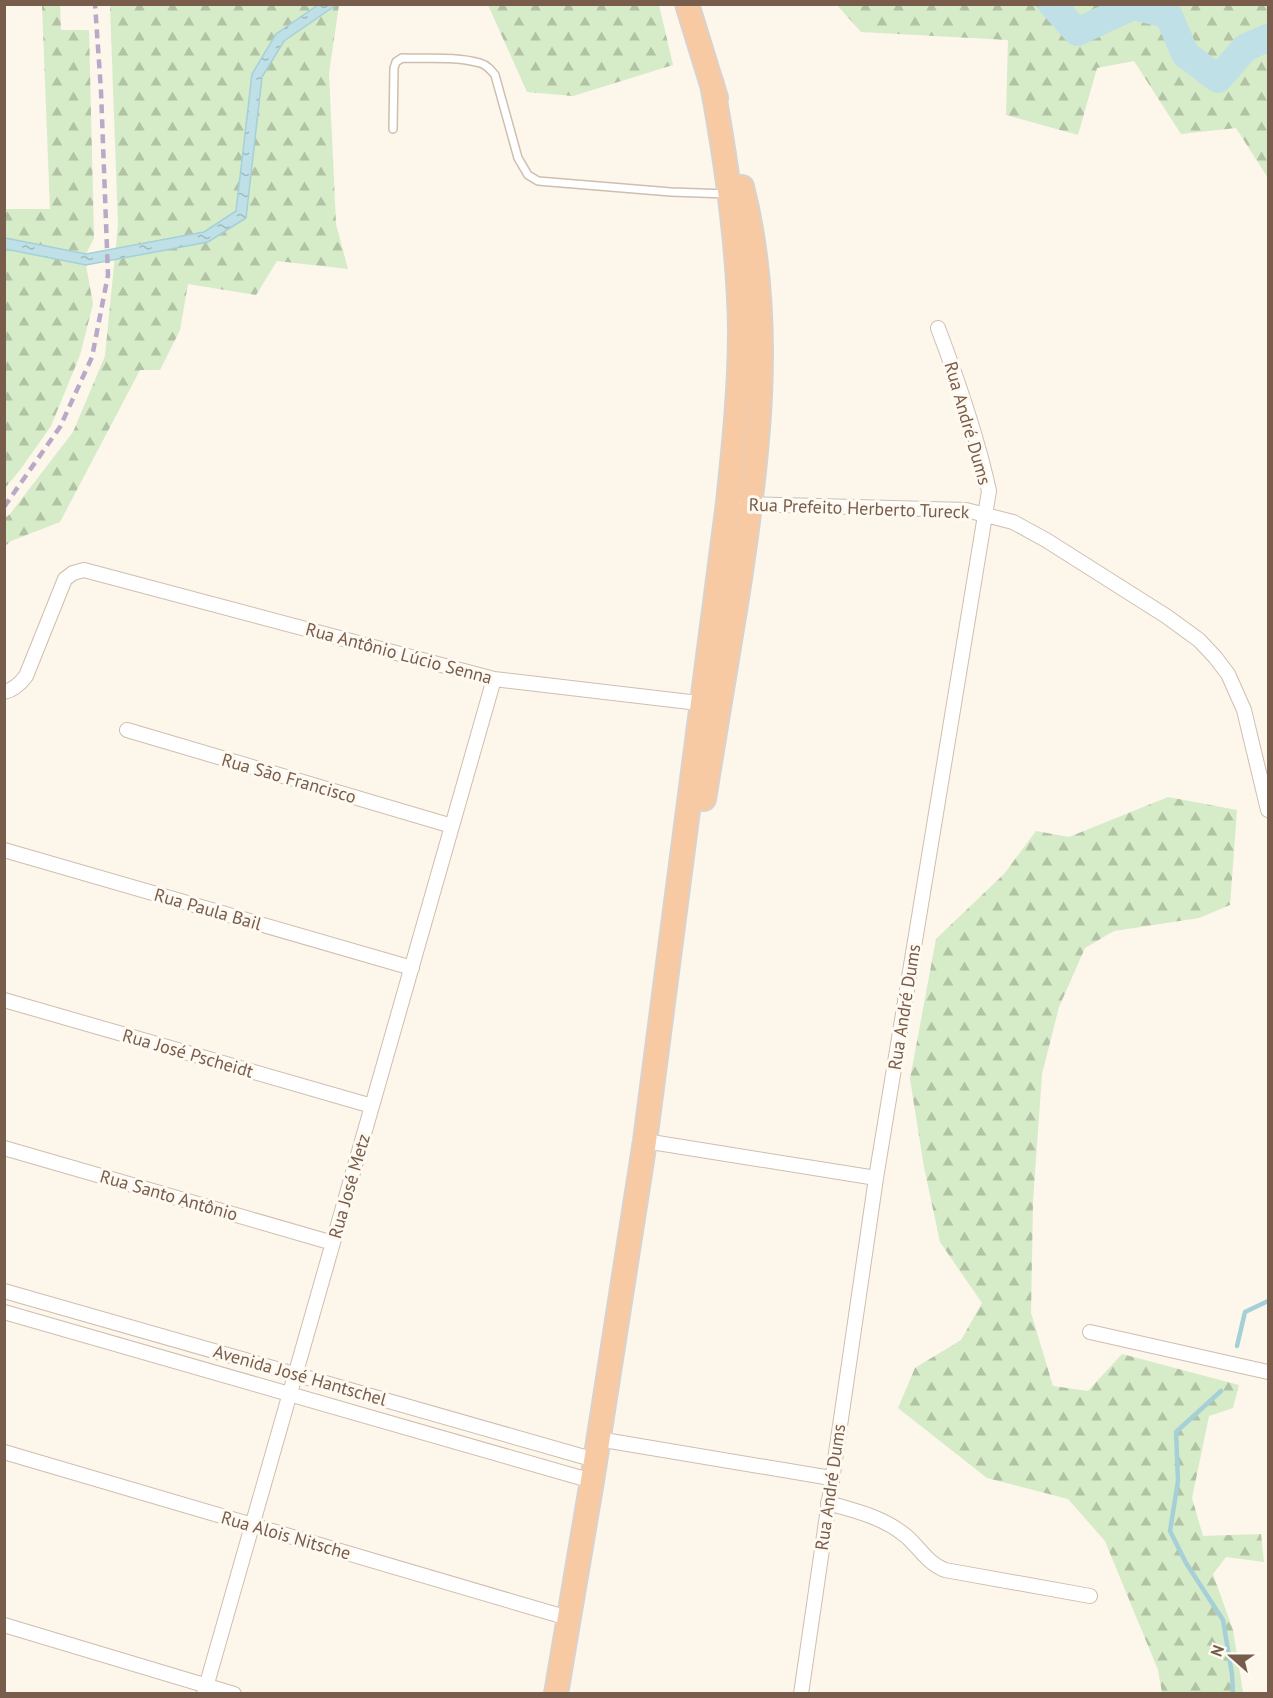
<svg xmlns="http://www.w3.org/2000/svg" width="1273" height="1698" viewBox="0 0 1273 1698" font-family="'PT Sans',sans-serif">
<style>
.forest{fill:url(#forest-firs)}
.water{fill:url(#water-ripples);stroke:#a5d0d8;stroke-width:1.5}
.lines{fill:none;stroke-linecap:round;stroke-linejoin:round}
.stream{stroke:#a5d0d8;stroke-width:4.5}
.river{stroke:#bfe0e7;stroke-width:28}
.service-casing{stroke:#cfbeaf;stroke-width:10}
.minor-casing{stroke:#cfbeaf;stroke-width:16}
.trunk-casing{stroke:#d9d2cd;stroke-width:26}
.service{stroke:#fff;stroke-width:7}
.minor{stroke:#fff;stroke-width:14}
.trunk{stroke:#f7caa4;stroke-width:22}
.rail{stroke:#b9a8c8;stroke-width:4.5;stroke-dasharray:9 6;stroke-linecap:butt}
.labels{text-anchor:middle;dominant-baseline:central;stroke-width:6;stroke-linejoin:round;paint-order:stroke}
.street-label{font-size:18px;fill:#785d4d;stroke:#fffaf1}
</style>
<defs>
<pattern id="forest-firs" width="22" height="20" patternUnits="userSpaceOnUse" patternTransform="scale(1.5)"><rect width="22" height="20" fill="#d6ebc8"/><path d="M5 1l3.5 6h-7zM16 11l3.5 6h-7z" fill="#b2c2a5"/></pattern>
<pattern id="water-ripples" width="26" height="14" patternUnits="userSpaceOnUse" patternTransform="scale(1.5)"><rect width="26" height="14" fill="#bfe0e7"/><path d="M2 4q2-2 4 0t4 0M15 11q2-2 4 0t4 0" fill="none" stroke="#a0b9bd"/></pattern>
</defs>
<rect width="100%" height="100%" fill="#fcf6eb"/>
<path class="forest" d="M42,5H60L61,30H89L94,238L86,254L5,238L4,209H50Z
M110,5H339L329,73L336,224L348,269L277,261L256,295L188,284L180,330L160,370H140L60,522L11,541L5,546V518L10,514L73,432L105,356L118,225Z
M488,5H659L673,65L573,96L527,92Z
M837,5H1036C1048,15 1056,29 1070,36L1131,6L1089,22L1076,21L1060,5H1268V178L1236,128L1181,134L1134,61L1097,68L1078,135L1006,115L1008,40L861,32Z
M5,249L86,265L93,304L80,355L51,426L20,470L5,488Z
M1168,797L1237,810L1230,905L1199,918L1114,931L1085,948L1059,1007L1042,1074L1033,1201L1031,1313L1053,1386L1088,1391L1122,1354L1239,1385L1233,1408L1209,1416L1192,1498L1203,1536L1261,1534L1264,1562L1226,1557L1213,1574L1233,1630L1243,1692L1246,1693H1162L1158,1670L1105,1541L1068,1499L987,1478L898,1408L915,1368L961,1340L982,1303L940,1242L924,1167L910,1079L936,939L1004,874L1036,831L1069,837Z"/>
<path class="water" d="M318,5H336L284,41L262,77L246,218L208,242L86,265L5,249V238L86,254L204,232L236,211L252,74L276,34Z
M1036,5H1060L1076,21H1089L1102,15L1133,6C1116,21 1104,34 1081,35C1072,36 1064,36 1058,29C1050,21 1046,13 1036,5Z"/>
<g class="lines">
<path class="stream" d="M1237,1346L1245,1312L1268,1301
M1221,1391L1176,1432L1178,1481L1170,1531L1186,1563L1223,1620L1232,1674L1233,1694"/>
<path class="river" d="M1052,4L1077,32L1133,6L1168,14L1185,54L1218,79L1245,48L1267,38L1268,40"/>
<g class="service-casing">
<path id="service" d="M393,129L394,68L396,62L402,58C427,59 456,56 480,63C487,65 491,70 495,75L518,158L528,175L538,181L671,192L728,194"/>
</g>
<g class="minor-casing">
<path id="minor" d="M745,504L966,510L1013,522L1046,540L1166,616L1199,640L1215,657L1228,674L1244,710L1268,810
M4,692C14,690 20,684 26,676L65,579L73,573L84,570L494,679L707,704
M127,730L452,826
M4,850L412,968
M4,1000L372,1106
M645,1141L876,1178
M4,1148L333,1243
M4,1291L595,1460
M4,1312L592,1481
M1090,1332L1268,1372
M598,1439L831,1478
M4,1452L568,1618
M828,1503C856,1511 883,1517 906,1536C920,1548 927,1563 945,1570L1090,1596
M4,1625L234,1694
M204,1694L494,679
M801,1694L876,1178L989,491C977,435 958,381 938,328"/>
</g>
<g class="trunk-casing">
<path id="trunk" d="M687,4L716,98
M704,799C715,732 726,665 737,598C758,463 776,321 742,187
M556,1694L592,1481L645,1141L728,503C734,446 740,388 740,330C739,247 727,165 712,84"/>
</g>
<use href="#service" class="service"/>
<use href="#minor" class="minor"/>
<use href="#trunk" class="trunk"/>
<path class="rail" d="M4,507L60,427L92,357L108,275L101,91L95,4"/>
</g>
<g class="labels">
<g class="street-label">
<text transform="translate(968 423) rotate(74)">Rua André Dums</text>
<text transform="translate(859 508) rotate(2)">Rua Prefeito Herberto Tureck</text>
<text transform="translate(399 653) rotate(15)">Rua Antônio Lúcio Senna</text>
<text transform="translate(289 778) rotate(16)">Rua São Francisco</text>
<text transform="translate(208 909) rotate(16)">Rua Paula Bail</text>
<text transform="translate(904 1007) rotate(-81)">Rua André Dums</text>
<text transform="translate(188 1053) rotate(16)">Rua José Pscheidt</text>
<text transform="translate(349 1186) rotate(-74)">Rua José Metz</text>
<text transform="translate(169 1195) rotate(16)">Rua Santo Antônio</text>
<text transform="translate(300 1375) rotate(16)">Avenida José Hantschel</text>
<text transform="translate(830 1487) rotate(-82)">Rua André Dums</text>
<text transform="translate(286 1535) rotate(16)">Rua Alois Nitsche</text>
</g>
</g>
<rect width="1273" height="1698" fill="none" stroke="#785d4d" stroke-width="12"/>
<g transform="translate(1231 1656) rotate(291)" stroke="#fffaf1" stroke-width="4.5" paint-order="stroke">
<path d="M0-4.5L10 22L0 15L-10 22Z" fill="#785d4d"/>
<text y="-9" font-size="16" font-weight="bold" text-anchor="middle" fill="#785d4d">N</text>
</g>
</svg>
